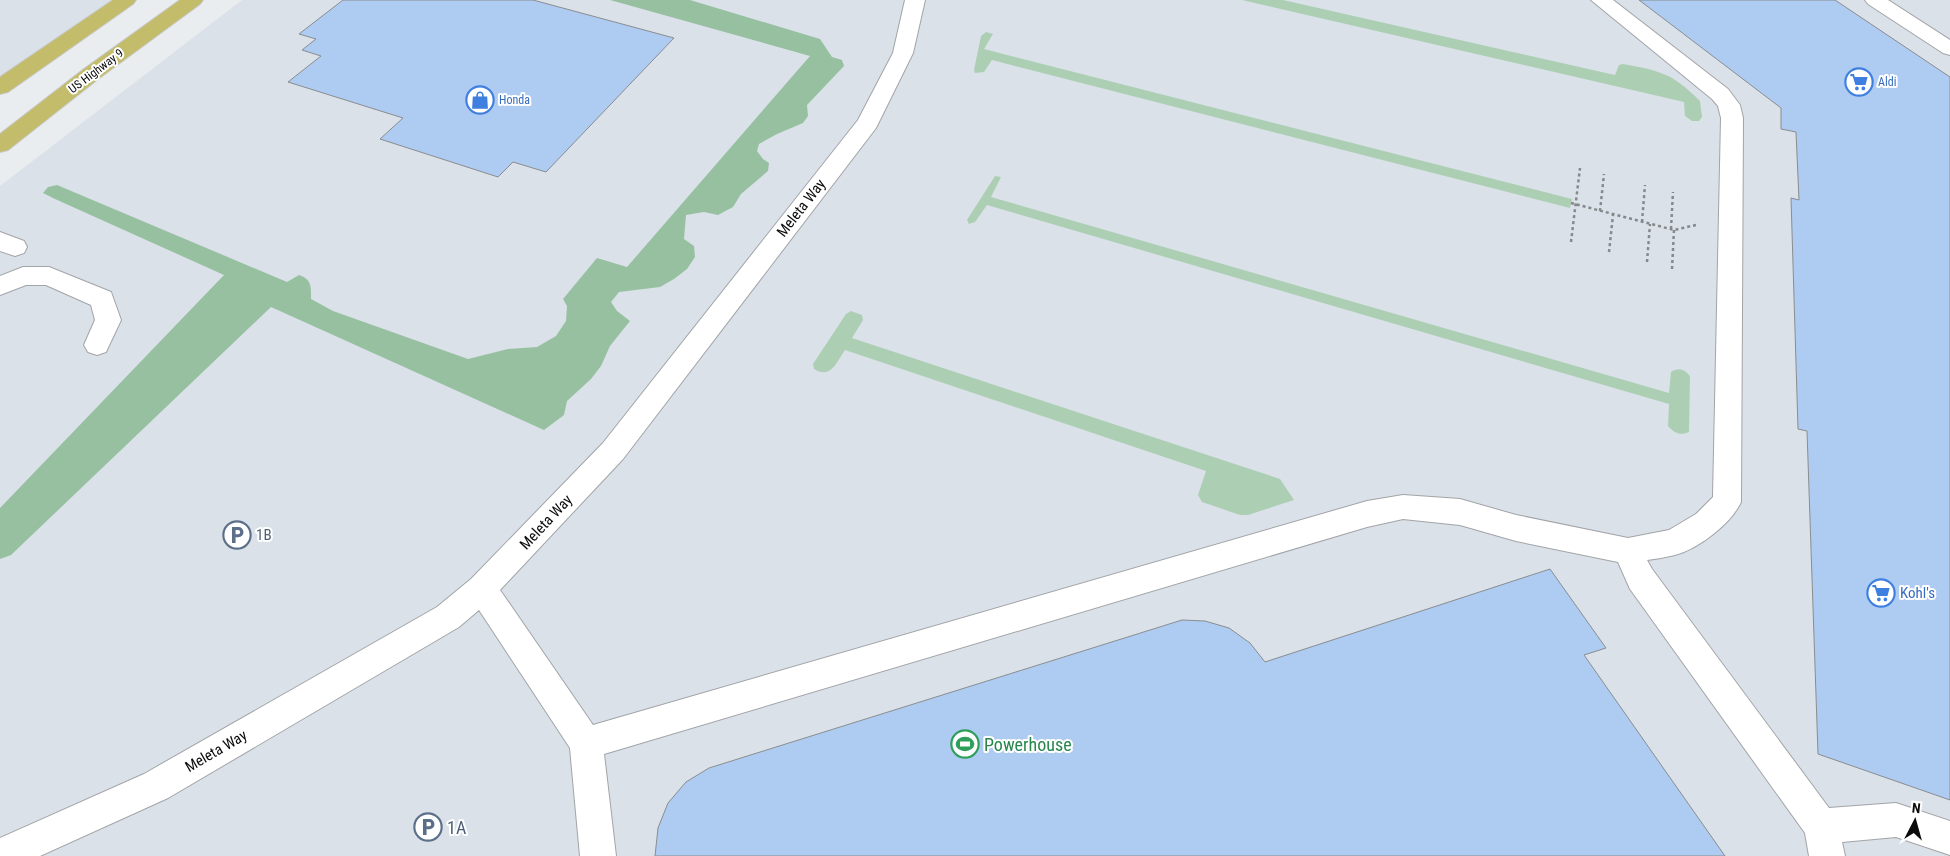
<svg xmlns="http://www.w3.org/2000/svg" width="1950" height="856" viewBox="0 0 1950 856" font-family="'Roboto Condensed',sans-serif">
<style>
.built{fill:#dae1e9}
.green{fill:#accfb4}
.forest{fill:#97c0a1}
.building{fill:#aecbf1;stroke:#8a8d90}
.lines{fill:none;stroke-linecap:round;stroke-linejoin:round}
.minor-casing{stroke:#a2a4a7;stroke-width:2}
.highway-casing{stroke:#c9c9ca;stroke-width:2}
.path{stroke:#86888a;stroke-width:2.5;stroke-dasharray:3 3;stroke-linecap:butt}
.minor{fill:#fff;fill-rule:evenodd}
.highway{fill:#c3bd6b;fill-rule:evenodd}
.labels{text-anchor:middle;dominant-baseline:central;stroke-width:4;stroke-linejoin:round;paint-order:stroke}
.far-street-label{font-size:12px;fill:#0b0b0c;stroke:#fff}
.far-shop-label{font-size:12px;fill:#366cbe;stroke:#fff;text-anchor:start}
.street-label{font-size:15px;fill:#0b0b0c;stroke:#fff}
.service-label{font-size:15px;fill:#4e5e75;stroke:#fff;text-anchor:start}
.shop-label{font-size:15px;fill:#366cbe;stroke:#fff;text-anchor:start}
.near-leisure-label{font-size:18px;fill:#27864d;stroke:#fff;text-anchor:start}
.near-service-label{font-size:18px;fill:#4e5e75;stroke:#fff;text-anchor:start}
</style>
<rect width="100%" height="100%" fill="#eaedf0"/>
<path class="built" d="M0,0H126L0,87Z
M242,0H1950V856H0V186Z"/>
<path class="green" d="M1242,0H1283L1615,75L1619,65L1623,64C1661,71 1672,73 1700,101L1702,117L1699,121H1692L1685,116L1684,102Z
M986,32L993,34L984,49L1572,199L1570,208L992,60L984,72L975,73L974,70L981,36Z
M995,176L1001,177L991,197L1669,393L1671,372C1678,367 1685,369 1690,376L1689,432C1680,436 1674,433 1668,426L1669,404L987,205L975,222L969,224L967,220Z
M851,311L862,315L863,320L852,338L1280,479L1294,500L1248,515H1240L1202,502L1198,495L1206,471L845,350C837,361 831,380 814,369L813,364L846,314Z"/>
<path class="forest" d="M610,0H690L820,39L832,57L842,60L844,66L807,105L808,116L803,123L777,134L759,144L757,151L763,159L769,163L768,171L741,194L733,207L718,215L704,212L686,215L684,239L694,246L695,257L687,269L674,279L660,287L619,292L611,302L617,311L630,321L610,346L601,366L591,379L567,401L564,415L544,430L271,307L11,555L0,559V508L224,275L55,199L43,193L48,187L57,185L287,282L299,275C312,279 311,287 311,299L333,311L468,359L508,349L537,347L556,336L566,321L567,306L563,299L597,258L627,267L810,56Z"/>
<path class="building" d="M343,0H533L674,38L546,172L513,162L498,177L380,139L403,118L288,82L321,56L302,50L316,39L299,34Z
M1639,0H1835L1950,77V800L1818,754L1807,431L1798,429L1791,198L1799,200L1796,132L1781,129V108Z
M1550,569L1606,648L1584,655L1725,856H655L658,828L668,803L686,782L709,768L1182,620L1205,621L1229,628L1250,643L1265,662Z"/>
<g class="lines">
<g class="minor-casing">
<path id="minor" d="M905,0H925L913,53L876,128L623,459L500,590L593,725L1367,501L1403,495L1460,499L1516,515L1628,538L1669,530L1696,514L1713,497L1721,118L1718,106L1712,99L1591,0H1613L1728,89L1740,105L1743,118L1741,502C1731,524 1698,549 1675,555C1666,557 1656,559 1647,560L1652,569L1829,808L1896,803L1950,821V855L1896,837L1842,842L1845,856H1809L1805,833L1630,589L1618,562L1516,541L1460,525L1403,519L1367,527L604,754L616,856H580L570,748L479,610L459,627L168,798L40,856H0V838L144,774L437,607L471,579L603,443L858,120L893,53Z
M1865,0H1888L1950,40V55L1943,53L1868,4Z
M0,232L24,241L27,247L24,253L15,256L0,251Z
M23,267H49L111,292L121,320L106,352L97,355L88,352L84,345L95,320L91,305L46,285H26L0,295V276Z"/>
</g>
<g class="highway-casing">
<path id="highway" d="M113,0H136L133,4L8,92L0,94V77Z
M180,0H203L200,4L98,79L8,150L0,152V134L84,69Z"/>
</g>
<path class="path" d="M1571,203L1674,230L1696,225
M1600,211L1604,174
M1642,222L1645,185
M1671,229L1673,192
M1571,242L1580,168
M1609,252L1613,215
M1647,262L1650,224
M1672,269L1674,230"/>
<use href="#minor" class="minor"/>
<use href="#highway" class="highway"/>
</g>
<defs>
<g id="supermarket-ring" transform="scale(1.4375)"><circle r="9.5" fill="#fff" stroke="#3f7fe0" stroke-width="1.5"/><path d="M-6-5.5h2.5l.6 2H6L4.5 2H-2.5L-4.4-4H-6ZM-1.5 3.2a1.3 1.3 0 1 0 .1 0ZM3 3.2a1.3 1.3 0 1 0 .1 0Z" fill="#3f7fe0"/></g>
<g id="shop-ring" transform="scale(1.4375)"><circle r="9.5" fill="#fff" stroke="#3f7fe0" stroke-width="1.5"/><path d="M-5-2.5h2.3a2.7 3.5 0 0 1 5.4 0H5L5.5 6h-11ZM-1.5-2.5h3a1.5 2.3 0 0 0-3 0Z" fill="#3f7fe0"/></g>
<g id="parking-ring" transform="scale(1.4375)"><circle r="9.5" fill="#fff" stroke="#5c6f8a" stroke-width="1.5"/><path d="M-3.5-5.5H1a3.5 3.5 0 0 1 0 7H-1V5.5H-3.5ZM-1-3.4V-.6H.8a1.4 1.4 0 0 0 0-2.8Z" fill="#5c6f8a"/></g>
<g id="stadium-ring" transform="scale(1.4375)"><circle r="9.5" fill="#fff" stroke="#2e9e5b" stroke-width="1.5"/><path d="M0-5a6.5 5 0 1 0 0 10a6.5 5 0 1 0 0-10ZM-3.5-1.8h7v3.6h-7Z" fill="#2e9e5b"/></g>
</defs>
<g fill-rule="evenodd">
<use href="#supermarket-ring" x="1859" y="82"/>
<use href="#shop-ring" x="480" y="100"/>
<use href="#parking-ring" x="237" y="535"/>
<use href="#supermarket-ring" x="1881" y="593"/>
<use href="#stadium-ring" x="965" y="744"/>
<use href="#parking-ring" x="428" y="827"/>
</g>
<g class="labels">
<g class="far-street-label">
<text transform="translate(96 71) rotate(-37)">US Highway 9</text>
</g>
<g class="far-shop-label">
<text x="1878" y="82">Aldi</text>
<text x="499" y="100">Honda</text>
</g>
<g class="street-label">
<text transform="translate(801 208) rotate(-52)">Meleta Way</text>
<text transform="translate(546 522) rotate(-47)">Meleta Way</text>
<text transform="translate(216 751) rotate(-30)">Meleta Way</text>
</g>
<g class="service-label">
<text x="256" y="535">1B</text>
</g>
<g class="shop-label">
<text x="1900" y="593">Kohl's</text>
</g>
<g class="near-leisure-label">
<text x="984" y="744">Powerhouse</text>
</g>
<g class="near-service-label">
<text x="447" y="827">1A</text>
</g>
</g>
<g transform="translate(1915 821) rotate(6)" stroke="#ffffff" stroke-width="4" paint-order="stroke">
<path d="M0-4L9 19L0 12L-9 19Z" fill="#0b0b0c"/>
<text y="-8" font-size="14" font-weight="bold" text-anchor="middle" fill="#0b0b0c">N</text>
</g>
</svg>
